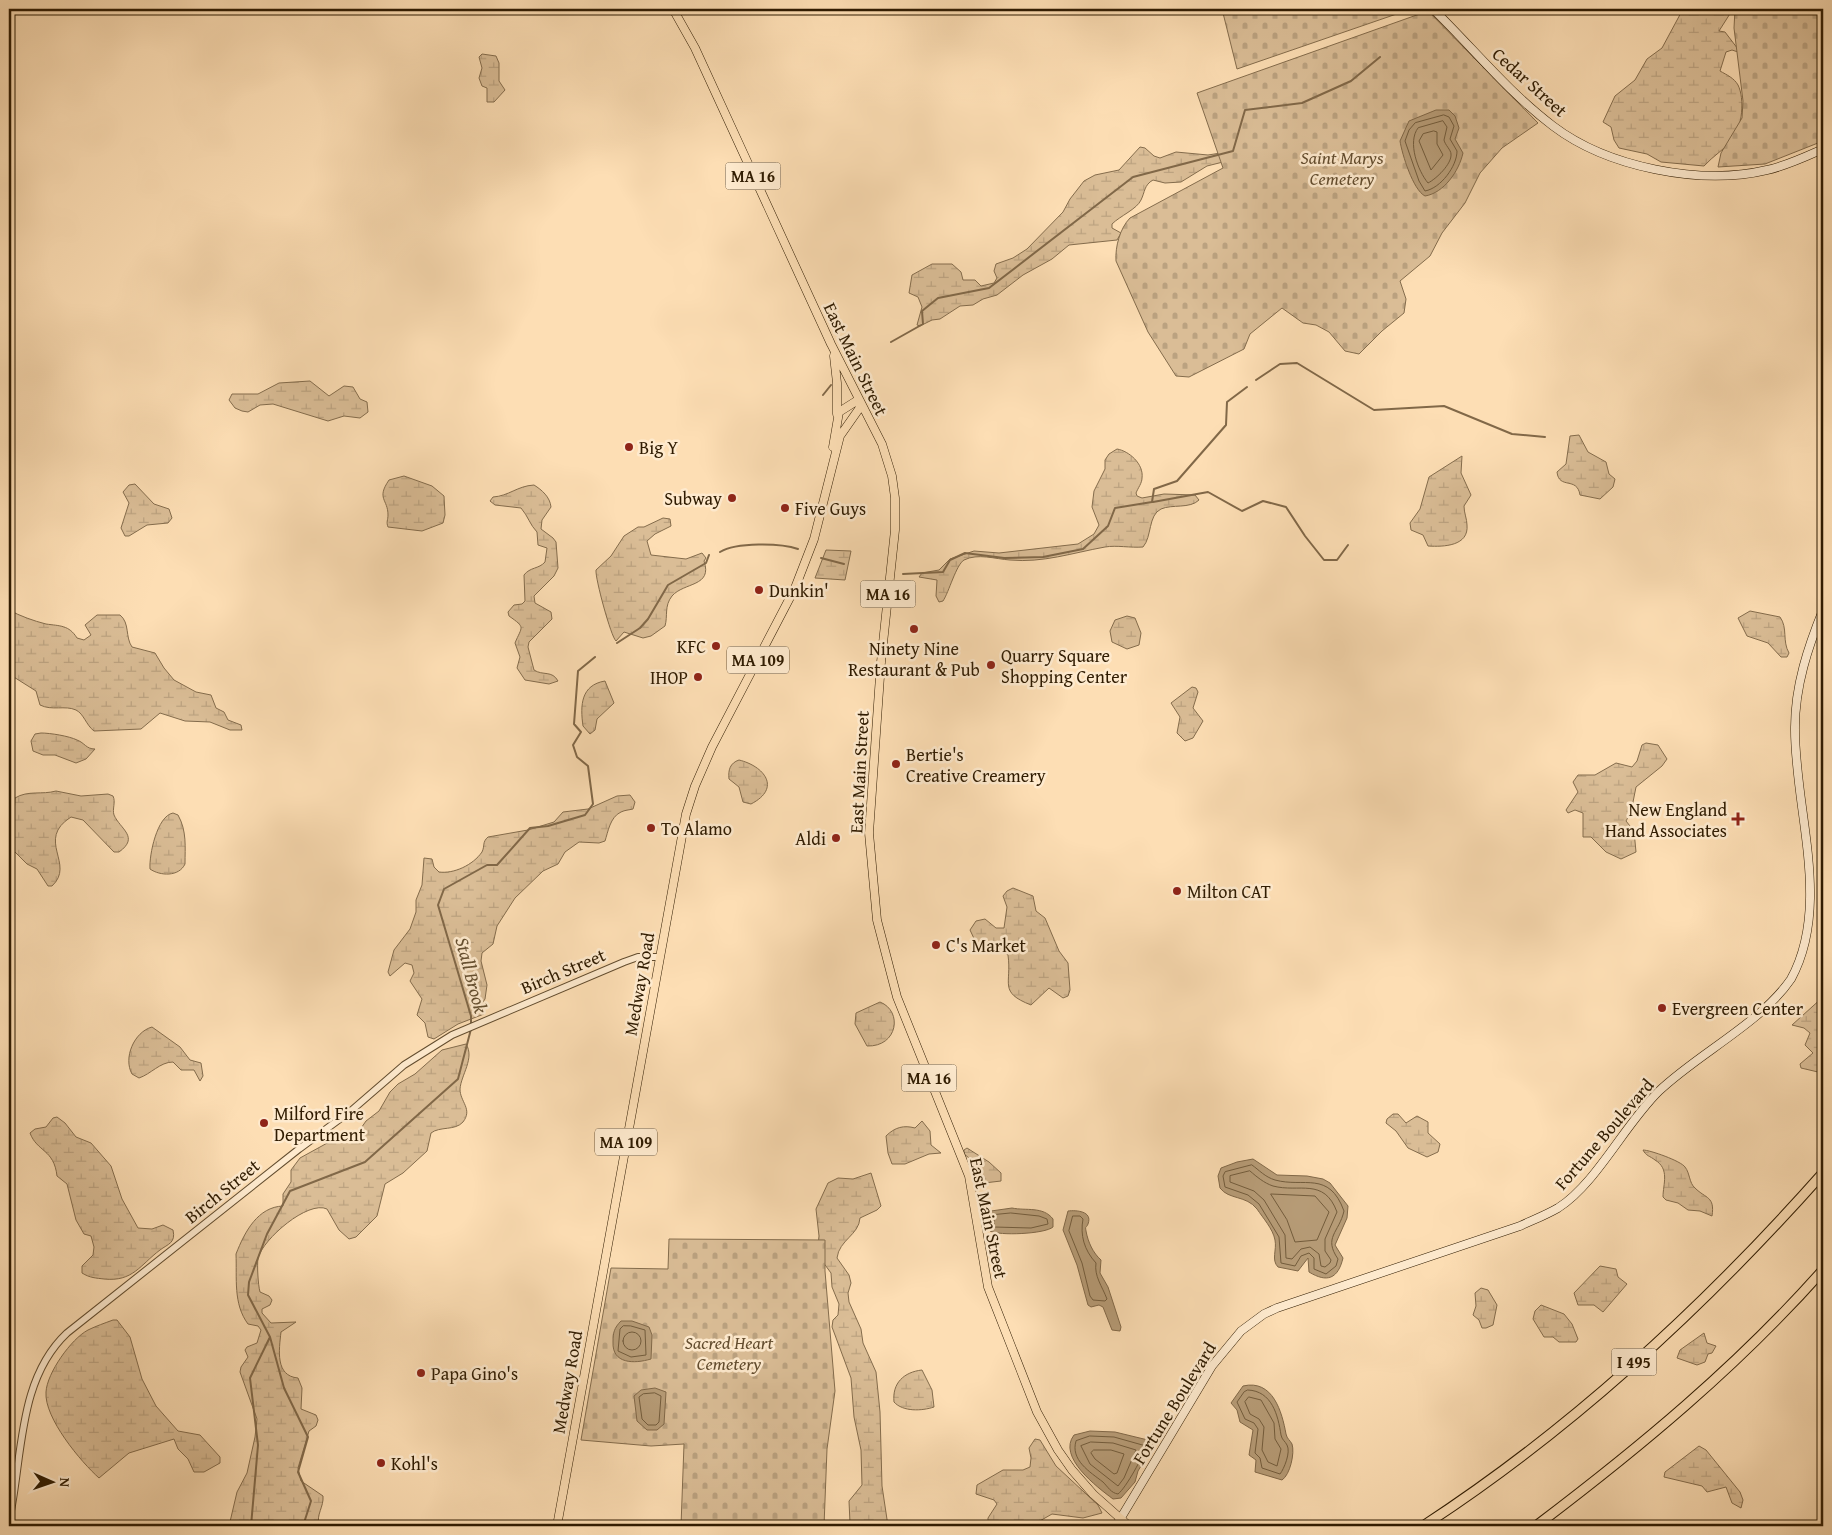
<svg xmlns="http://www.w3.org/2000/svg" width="1832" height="1535" viewBox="0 0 1832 1535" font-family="'Gentium Book Plus',serif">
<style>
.wetland{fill:url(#wetland-marsh);stroke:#846c4c}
.cemetery{fill:url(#cemetery-stones);stroke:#846c4c}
.water{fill:#b79c77;stroke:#816848}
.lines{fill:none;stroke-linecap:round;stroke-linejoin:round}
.shore{stroke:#735c3c;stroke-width:1}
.stream{stroke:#816848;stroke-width:2}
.tertiary-casing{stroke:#624c2e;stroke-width:8}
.secondary-casing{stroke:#2f1b01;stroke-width:9}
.primary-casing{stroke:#2f1b01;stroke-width:9}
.motorway-casing{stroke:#2f1b01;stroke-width:11}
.tertiary{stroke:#feeace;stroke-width:6}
.secondary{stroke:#feeace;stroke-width:8}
.primary{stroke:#fddeb4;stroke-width:8}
.motorway{stroke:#fddeb4;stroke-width:9}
.poi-dot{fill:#8f2418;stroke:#feeace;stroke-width:2}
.labels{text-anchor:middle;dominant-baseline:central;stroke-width:5;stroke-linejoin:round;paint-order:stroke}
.shield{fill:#feeace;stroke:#6d593e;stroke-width:1}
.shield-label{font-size:16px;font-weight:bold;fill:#2f1b01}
.street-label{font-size:18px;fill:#2f1b01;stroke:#feeace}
.park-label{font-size:18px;font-style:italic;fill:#624c2e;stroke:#feeace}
.poi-label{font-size:18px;fill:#2f1b01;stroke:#feeace;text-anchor:start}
.water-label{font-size:19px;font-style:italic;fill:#654f30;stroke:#feeace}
</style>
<defs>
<pattern id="wetland-marsh" width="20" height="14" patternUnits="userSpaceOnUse" patternTransform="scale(1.25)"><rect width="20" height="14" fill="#dabd96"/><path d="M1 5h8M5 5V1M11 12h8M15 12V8" fill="none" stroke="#bba280"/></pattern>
<pattern id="cemetery-stones" width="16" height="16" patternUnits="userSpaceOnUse" patternTransform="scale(1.25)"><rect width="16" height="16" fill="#dabd96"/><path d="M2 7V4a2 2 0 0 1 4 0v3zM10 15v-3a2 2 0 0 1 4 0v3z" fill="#bba280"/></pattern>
</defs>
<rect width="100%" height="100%" fill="#fddeb4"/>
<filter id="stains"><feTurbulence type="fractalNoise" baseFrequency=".004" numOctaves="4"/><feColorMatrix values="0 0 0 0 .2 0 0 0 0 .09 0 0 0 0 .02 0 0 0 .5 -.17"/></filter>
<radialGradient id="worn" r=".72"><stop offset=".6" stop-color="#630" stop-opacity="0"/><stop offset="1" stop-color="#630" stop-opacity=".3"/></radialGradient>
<path class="wetland" d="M1683,9H1733L1719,31L1725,32L1741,53L1732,50L1726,52L1720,71C1727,75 1734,78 1738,85C1745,99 1742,127 1733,139C1725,149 1713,156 1704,166L1661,162L1647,154L1619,148L1614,140L1611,127L1603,122L1615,96L1635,80L1647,59L1662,48Z
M482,54L496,56L499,63V81L505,90L494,102H487V88L482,86L479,78L482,68L479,57Z
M1140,147L1145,148L1154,156L1160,158L1176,152L1208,155L1227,152V161L1207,166L1181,182L1165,183L1153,180C1144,185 1145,192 1141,200C1137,209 1120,216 1112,224V228L1121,233L1117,240L1069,245L1052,259L1023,275L997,295L983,299L973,305L960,306L940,319L932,320L920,326L917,325L922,307L918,297L909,293L912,275L932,264H952L961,272L963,280H975L981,286L994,283L997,278L994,271L996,264L1013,258L1027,249L1063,212L1070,199L1084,181L1095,175L1119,170Z
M310,381L329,396L344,386L353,387L360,399L367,402L368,412L360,418L344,416L328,421L273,404L260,405L248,412L242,411L235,408L229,400L232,394H258L279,383Z
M1579,435L1588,452L1606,462L1609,474L1615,479L1613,487L1600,499L1580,495C1577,476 1559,490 1557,472L1566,464L1570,436Z
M1117,449C1129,451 1144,464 1142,478C1142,483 1138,488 1136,493L1137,496L1142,498L1164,494L1195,495L1199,500C1190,509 1172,504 1161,509C1148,515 1152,537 1143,547C1130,548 1117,545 1105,547C1072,553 1043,563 1010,560C995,559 978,553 964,560C956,565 949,592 943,601L939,602L936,596L937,580L919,577L922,573L939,570L950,559L974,551L999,553L1078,544L1094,534L1099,525L1092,507L1094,491L1105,469V460L1109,454Z
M1462,456L1461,473L1471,495L1464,506C1464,513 1467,519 1467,525C1469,546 1444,547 1428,546L1423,535L1411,530L1410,523L1420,509L1429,477Z
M404,476L432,486L444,496L445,515L443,523L422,531L388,527C386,522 388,520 388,515C388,499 376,499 389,480Z
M135,484L154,504L169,509L172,518L168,523L147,525L129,536H125L121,528L129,503L123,492L129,485Z
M534,485C542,490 550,497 551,507L542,520L541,529L553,538L556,542L558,568L554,576L534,596L535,603L551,612L552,619L529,642L528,647L534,670C543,676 552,670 558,681L549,684L525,680L517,668L520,657L515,643C522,626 526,628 509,616L508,612L514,605L522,604L525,601L524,575C530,567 539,569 545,562L547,548L538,545L537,532C530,525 528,516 521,508L495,505L490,501L493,497C509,496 517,486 534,485Z
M663,518L670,519L671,526L655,534L647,541L651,555L686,559L702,553L706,558L704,561C713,587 684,582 672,596C664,606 668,616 665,626L651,636L643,638L624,632L616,641C611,637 595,578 596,570L611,556L624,536L638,527H644Z
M826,550L851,551L845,580L815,578Z
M9,610C20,616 34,621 46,624C60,626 69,625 77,638L84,640L91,635L85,625L97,615H120C130,623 125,637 132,647L155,653L164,668L174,680L196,692L211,695L216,708L224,712L228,720L241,725L242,730H230L210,722L185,721L160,713L141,729L94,731C86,725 84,714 76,710C65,705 52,711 40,705L36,691L9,674Z
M1750,611L1780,617C1788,628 1782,641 1789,653L1787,657H1781L1768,643L1747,636L1738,618Z
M1127,616L1135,618L1141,633L1139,645L1127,649L1112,642L1110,631L1115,620Z
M605,681L614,703L597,719L595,730L590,734L583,726C580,705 581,685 605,681Z
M1192,687L1196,688L1198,692L1193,708L1203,721L1193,738L1185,741L1177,733L1180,717L1171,703Z
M41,733C50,733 69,736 77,740C85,743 86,749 95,749L86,759L76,763L55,755H43L33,751L31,741L35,734Z
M1646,743L1658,745L1667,759L1662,766L1636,787L1631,812L1626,821L1634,831L1636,852L1621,859L1606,852L1591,837H1583V813L1575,810L1568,813L1566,810L1578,792L1573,782L1578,775H1595L1616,763L1632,767L1637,761L1642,745Z
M739,760C764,766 782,788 751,804L743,802L739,787L729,779C728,770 730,763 739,760Z
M56,791L81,796L108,794L113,796C116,802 112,809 114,815C120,829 140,837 119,852H114L83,820L71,817C35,840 76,864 52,886H48L37,869L27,864L9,846V815H14L15,798C28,790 42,795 56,791Z
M630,795L635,802L633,809C629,810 625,810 621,812C610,817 608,832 605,841L599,843L579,842L565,852L558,864L543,871L515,898L497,926L493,944L482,953L481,961L487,985L485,999L479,1008L484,1011V1014L458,1024L434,1039L428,1037L425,1023L417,1015L422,999L410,981L414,973L412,965L405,963L390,976L388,972L394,950L410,929L416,912V900L422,885L424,858L432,859L434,867L439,872C454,874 473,865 482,852C485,846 482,842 488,837L528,830L554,822L563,812L588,809L617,796Z
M173,813L178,815C187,831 185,847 185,864C179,877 160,876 150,869C149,855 157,816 173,813Z
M1013,888L1033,896L1036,911L1045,918L1059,951L1068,963L1070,990L1068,996L1063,998L1049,988L1031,1005C998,992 1012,984 1008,955L1004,952L978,947L970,930L976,921L985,919L996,928H1004L1007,907L1003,896L1007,891Z
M1823,997V1070L1818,1072L1801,1068L1800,1064L1813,1053L1805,1045L1810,1033L1804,1028L1792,1025Z
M880,1002C903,1011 898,1047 867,1046L855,1024L856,1013Z
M152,1027L180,1047L190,1060L201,1063L203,1076L200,1081L194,1070H181L173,1062C160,1062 151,1074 139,1078L132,1074C123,1058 134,1032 152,1027Z
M466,1044C475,1058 461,1075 460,1089C460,1102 473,1109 463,1122C455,1131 440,1126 431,1133L427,1151L403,1173L385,1184L377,1216L356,1237L349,1239L339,1230L327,1209C308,1200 263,1239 258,1258C257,1265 258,1285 260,1292L269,1296L272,1300L270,1305L262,1309V1313L271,1323L296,1322L281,1332C279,1350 275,1376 298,1378L302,1388L301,1409L316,1415L318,1420L316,1426L309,1431L298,1468L301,1481L323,1496C324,1507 316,1514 319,1526H229L237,1492L247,1473L255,1437L257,1419L240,1372L241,1367L248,1357L245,1350L247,1347L257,1343L261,1330L258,1326L248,1324C233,1304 237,1278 236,1254C245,1231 258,1207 283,1206V1194L291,1182V1170L300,1158L340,1136L352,1137L357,1134L366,1121L379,1111L390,1092L398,1084L415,1074L442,1050Z
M1393,1114H1398L1406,1123L1417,1116L1428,1122V1133L1440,1144L1438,1152L1427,1157L1408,1148L1396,1131L1386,1123L1387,1119Z
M57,1117L65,1123L76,1137L91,1143L111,1166L122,1199L138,1228L152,1229L163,1225L173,1230C176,1243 168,1244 160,1250C140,1265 133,1282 104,1279C96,1278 90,1278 82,1273V1266L93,1255L94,1247L91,1236L84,1234L76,1220L67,1184L57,1176C54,1149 37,1152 30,1133L35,1129L46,1127L53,1118Z
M922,1121L930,1131L931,1145L941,1153L929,1154L905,1164H892L888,1153L886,1136C895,1127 904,1125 915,1128Z
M967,1148L989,1162L1001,1173V1181L984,1183L978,1165L964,1154V1150Z
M1643,1150C1650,1150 1681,1161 1685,1167C1690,1173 1689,1183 1695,1188C1706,1199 1715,1196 1712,1216L1700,1211L1688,1210L1678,1203L1666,1200L1663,1197C1663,1184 1670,1169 1655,1160C1650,1156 1646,1156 1643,1150Z
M871,1173L881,1206L877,1210L860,1218C859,1235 839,1240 837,1258L849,1275L851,1283L848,1293L849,1302L861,1329L863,1343L876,1372L880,1412L882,1486L888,1526H846L850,1523L849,1501L862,1485L861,1450L854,1417L851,1378L832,1327L833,1320L838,1315L839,1304L832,1287L831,1273L817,1254L819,1236L816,1209L828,1183L838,1178L853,1179Z
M1600,1266L1616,1269L1618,1277L1627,1284L1603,1312L1594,1305H1578L1574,1293Z
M1481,1288L1488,1290L1497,1305L1493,1325L1486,1328H1482L1479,1320L1473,1315L1476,1306L1475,1293Z
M1541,1305L1564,1314L1572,1324L1578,1339L1576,1342H1559L1553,1337H1544L1533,1319L1535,1311Z
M113,1320H117L130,1337L142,1379L156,1406L178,1431L200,1435L220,1457V1463L204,1472H194L188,1459L178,1449L174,1439L129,1453L99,1478C81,1462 44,1418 46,1392C47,1373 71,1339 88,1330C96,1326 105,1323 113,1320Z
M1704,1333L1707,1343L1716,1346L1712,1353L1708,1354L1705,1362L1697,1365L1677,1358L1680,1350Z
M922,1370L932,1390L934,1407C922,1411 903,1412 894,1402C892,1383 904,1372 922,1370Z
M1035,1439L1040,1440L1056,1466L1098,1505L1102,1513L1083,1518L1052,1514L1031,1526H988V1518L997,1504L994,1500L976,1494L977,1485L1003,1470H1023L1030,1467L1031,1458L1029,1448Z
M1699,1446L1706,1450L1740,1492L1743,1500L1741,1508L1732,1503L1726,1487L1707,1492L1702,1486L1664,1477L1665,1472Z"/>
<path class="cemetery" d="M1222,9H1411L1237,69Z
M1735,9H1823V141L1765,164L1718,167L1721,153L1742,118L1743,101L1734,28Z
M1428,11L1538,123L1502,148L1480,173L1465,203L1442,233L1430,256L1400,281L1406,299L1404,313L1382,331L1359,354L1345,351L1329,332L1316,325L1303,323L1282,308L1250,334L1244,349L1189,377L1176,376L1148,332L1116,261C1115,247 1120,228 1130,218L1223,168L1197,93Z
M669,1239L825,1240V1271L835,1391L827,1449L824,1526H681L684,1444L651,1446L581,1440L611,1268L668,1269Z"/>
<path class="water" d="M1436,110H1449L1455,116L1459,128L1455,139L1463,153C1459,171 1444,193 1425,196C1413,190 1402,154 1400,141L1409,121Z
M1253,1159L1277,1175L1307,1176L1323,1179L1330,1183L1348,1206L1347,1218L1335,1245L1343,1258C1338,1279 1327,1283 1309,1272L1308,1258L1298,1271L1278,1267C1271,1260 1277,1250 1275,1240C1273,1229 1263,1218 1257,1209C1246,1195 1229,1200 1220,1188L1218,1176L1221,1168L1237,1162Z
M1012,1208C1026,1211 1043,1206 1053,1219V1227C1045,1234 999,1236 990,1231L988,1217L991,1211Z
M1068,1211C1076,1210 1093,1211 1088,1224C1086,1229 1085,1225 1086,1231C1088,1242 1093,1253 1101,1260L1100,1273L1108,1287L1121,1327L1120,1331L1112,1330L1103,1307L1099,1305L1091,1307L1088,1305L1077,1265L1063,1230Z
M621,1321H632L649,1327L652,1335L651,1359C634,1364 612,1364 613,1342C613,1333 614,1328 621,1321Z
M1243,1386C1273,1379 1282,1412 1286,1434C1287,1439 1290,1440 1292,1444C1295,1453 1290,1475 1282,1480L1255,1472L1256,1460L1249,1455L1253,1430L1240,1422L1237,1410L1231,1403Z
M655,1388L666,1392L664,1424L657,1430H647L637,1421L634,1396L641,1390Z
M1090,1431L1115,1432L1152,1441L1153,1446L1138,1471L1135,1482L1121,1498L1113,1499C1097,1487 1057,1457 1074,1435Z"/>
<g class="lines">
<path class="shore" d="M1444,115L1449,117L1454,126L1450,139L1457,151C1457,166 1441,188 1425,191L1419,181L1405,141L1409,130L1415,123Z
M1443,121L1447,127L1444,140C1445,145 1451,150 1451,154C1452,164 1436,179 1428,183C1418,171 1407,142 1418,128Z
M1434,131L1437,132V144L1443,155L1431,170L1419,141L1423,134Z
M1252,1165C1259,1170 1265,1177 1275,1180C1304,1188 1329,1170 1344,1211C1339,1233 1323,1237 1338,1259L1336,1266L1326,1274L1314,1269V1258L1309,1253L1301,1256L1295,1266L1281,1263L1279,1237L1259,1204L1248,1195L1225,1187L1223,1176L1225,1172Z
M1250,1171C1257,1177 1264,1183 1273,1186C1299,1193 1324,1177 1337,1212L1325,1239V1251L1331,1260L1330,1263L1325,1267L1321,1266L1319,1254L1310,1247L1301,1249L1292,1259L1286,1258L1285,1235L1264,1200L1254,1191L1230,1182V1176Z
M1271,1194L1315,1196L1329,1212L1317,1240L1295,1242L1287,1220Z
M1011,1213L1039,1216L1047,1219L1048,1224L1031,1228L994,1227V1215Z
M1073,1216H1080L1083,1219C1080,1235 1084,1250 1096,1263C1094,1276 1102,1286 1107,1299L1105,1301L1093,1300L1090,1296L1082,1263L1069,1231Z
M631,1326L645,1330L646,1355L631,1357L618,1351L620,1329L623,1326Z
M623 1341a9 9 0 1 1 18 0a9 9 0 1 1-18 0Z
M1248,1390C1272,1391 1278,1415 1281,1435C1282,1440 1285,1441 1287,1445C1291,1452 1284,1469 1280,1474L1262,1468L1260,1458L1255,1453L1258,1429L1254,1423L1245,1419L1237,1402L1244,1392Z
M655,1393L661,1396L659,1422L656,1425H648L642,1419L639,1397L643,1394Z
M1249,1397L1261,1400L1274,1423L1275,1439L1281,1449L1277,1466L1268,1462L1262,1450L1264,1427L1259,1419L1250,1414L1245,1402Z
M1090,1436L1114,1437L1146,1446C1144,1455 1126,1488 1118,1494C1111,1493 1108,1487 1103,1482C1090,1472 1070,1460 1076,1441Z
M1091,1442L1113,1443L1136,1450L1124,1478L1118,1486L1090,1464L1081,1446Z
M1094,1450H1111L1124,1454L1117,1473L1114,1474L1095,1459L1091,1453Z"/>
<path class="stream" d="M891,342L923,324L922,311L938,298L989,288L1133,177L1233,151L1245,110L1302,103L1351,81L1380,57
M1256,380L1280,364L1297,363L1374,410L1444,406L1512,434L1545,437
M823,395L831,385
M1153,502L1208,492L1242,511L1263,501L1286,507L1305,536L1324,560H1337L1348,545
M720,552C736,542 781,543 798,549
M821,558L844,564
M903,574L943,572L950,560L965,553L1004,558L1043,557L1083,549L1108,526L1115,508L1152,502L1154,489L1177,481L1226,425L1227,402L1247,387
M617,643L640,628L648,619L668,585L706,563L709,555
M471,1024V1016L438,905L444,889L487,865H497L530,828L548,826L585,815L593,804L588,766L577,757L573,745L581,732L574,724L578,671L595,657
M251,1526L258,1445L250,1378L270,1337
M303,1526L311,1501L298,1472L308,1437L284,1388L270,1337L248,1295L249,1282L267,1234L290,1191L365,1162L458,1079L471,1029"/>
<g class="tertiary-casing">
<path id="tertiary" d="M9,1521C23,1458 17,1380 67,1333L299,1149L352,1110L404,1065L452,1035L624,962L638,957H659"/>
</g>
<g class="secondary-casing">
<path id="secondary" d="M1433,9C1473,48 1508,92 1553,126C1607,167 1700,186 1767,170C1786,166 1805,157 1823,149
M1116,1526L1212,1366L1241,1331L1264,1314L1277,1308L1520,1226C1533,1220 1546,1215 1558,1208C1596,1184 1625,1124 1659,1091C1699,1053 1761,1023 1791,979C1832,904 1794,808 1795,727C1795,686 1808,647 1823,610"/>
</g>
<g class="primary-casing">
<path id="primary" d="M673,9L695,48L831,344L882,444L892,476L895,498V530L881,662L869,833L877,920L897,997L969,1176L988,1287L1037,1412L1058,1450L1072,1470L1093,1494L1129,1526
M834,356L837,383V414
M833,447L839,412L858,400
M557,1526L686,814L695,786L712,747L795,588L814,539L840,436L861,406"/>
</g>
<g class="motorway-casing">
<path id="motorway" d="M1423,1526C1572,1429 1705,1306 1823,1173
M1536,1526C1639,1448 1737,1367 1823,1270"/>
</g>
<use href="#tertiary" class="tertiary"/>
<use href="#secondary" class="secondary"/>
<use href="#primary" class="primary"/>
<use href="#motorway" class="motorway"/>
</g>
<g class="poi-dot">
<circle cx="629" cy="447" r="5"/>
<circle cx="732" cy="498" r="5"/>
<circle cx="785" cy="508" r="5"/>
<circle cx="759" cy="590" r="5"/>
<circle cx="914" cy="629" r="5"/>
<circle cx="716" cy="646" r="5"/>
<circle cx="991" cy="665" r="5"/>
<circle cx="698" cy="677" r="5"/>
<circle cx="896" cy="764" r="5"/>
<path d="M1735.5 811.5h5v5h5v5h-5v5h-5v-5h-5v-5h5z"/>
<circle cx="651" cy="828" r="5"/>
<circle cx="836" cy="838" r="5"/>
<circle cx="1177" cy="891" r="5"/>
<circle cx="936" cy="945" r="5"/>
<circle cx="1662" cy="1008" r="5"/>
<circle cx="264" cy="1123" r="5"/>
<circle cx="421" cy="1373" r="5"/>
<circle cx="381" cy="1463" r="5"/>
</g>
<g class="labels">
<g class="shield">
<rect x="725.5" y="162.5" width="55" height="27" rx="4"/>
<rect x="860.5" y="580.5" width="55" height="27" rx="4"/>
<rect x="727" y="646.5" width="62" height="27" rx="4"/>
<rect x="901.5" y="1064.5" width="55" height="27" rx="4"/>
<rect x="595" y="1128.5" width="62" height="27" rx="4"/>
<rect x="1611.5" y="1348.5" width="45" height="27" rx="4"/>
</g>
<g class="shield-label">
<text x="753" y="176">MA 16</text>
<text x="888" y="594">MA 16</text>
<text x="758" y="660">MA 109</text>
<text x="929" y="1078">MA 16</text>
<text x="626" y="1142">MA 109</text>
<text x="1634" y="1362">I 495</text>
</g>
<g class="street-label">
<text transform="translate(1530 82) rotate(42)">Cedar Street</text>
<text transform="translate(856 359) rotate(64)">East Main Street</text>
<text transform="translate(859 772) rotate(-87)">East Main Street</text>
<text transform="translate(563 971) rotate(-23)">Birch Street</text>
<text transform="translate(639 984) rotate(-80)">Medway Road</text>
<text transform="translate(1604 1134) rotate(-49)">Fortune Boulevard</text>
<text transform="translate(222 1191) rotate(-39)">Birch Street</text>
<text transform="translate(989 1218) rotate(78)">East Main Street</text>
<text transform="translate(567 1382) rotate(-80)">Medway Road</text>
<text transform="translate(1174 1403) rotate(-58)">Fortune Boulevard</text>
</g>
<g class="park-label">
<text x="1342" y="157">Saint Marys<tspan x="1342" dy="21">Cemetery</tspan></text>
<text x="729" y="1342">Sacred Heart<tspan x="729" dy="21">Cemetery</tspan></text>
</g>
<g class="poi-label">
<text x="639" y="447">Big Y</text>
<text x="722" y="498" text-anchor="end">Subway</text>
<text x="795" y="508">Five Guys</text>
<text x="769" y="590">Dunkin'</text>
<text x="706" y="646" text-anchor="end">KFC</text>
<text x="914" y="648" text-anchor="middle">Ninety Nine<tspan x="914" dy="21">Restaurant &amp; Pub</tspan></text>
<text x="1001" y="655">Quarry Square<tspan x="1001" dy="21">Shopping Center</tspan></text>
<text x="688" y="677" text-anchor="end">IHOP</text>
<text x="906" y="754">Bertie's<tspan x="906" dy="21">Creative Creamery</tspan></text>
<text x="1727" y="809" text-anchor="end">New England<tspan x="1727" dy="21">Hand Associates</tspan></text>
<text x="661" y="828">To Alamo</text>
<text x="826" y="838" text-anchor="end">Aldi</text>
<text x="1187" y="891">Milton CAT</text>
<text x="946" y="945">C's Market</text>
<text x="1672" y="1008">Evergreen Center</text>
<text x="274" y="1113">Milford Fire<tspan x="274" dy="21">Department</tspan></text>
<text x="431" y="1373">Papa Gino's</text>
<text x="391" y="1463">Kohl's</text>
</g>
<g class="water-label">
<text transform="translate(472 975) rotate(75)">Stall Brook</text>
</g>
</g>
<rect width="1832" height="1535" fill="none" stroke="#fddeb4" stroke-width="30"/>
<rect x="10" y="10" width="1812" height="1515" fill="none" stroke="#2f1b01" stroke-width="2.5"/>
<rect x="15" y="15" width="1802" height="1505" fill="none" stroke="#2f1b01"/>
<g transform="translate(52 1482) rotate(92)" stroke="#feeace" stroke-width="4" paint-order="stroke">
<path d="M0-4L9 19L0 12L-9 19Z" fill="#2f1b01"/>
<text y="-8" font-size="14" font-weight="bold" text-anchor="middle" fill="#2f1b01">N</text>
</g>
<rect width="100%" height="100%" filter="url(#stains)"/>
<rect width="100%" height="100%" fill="url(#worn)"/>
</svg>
